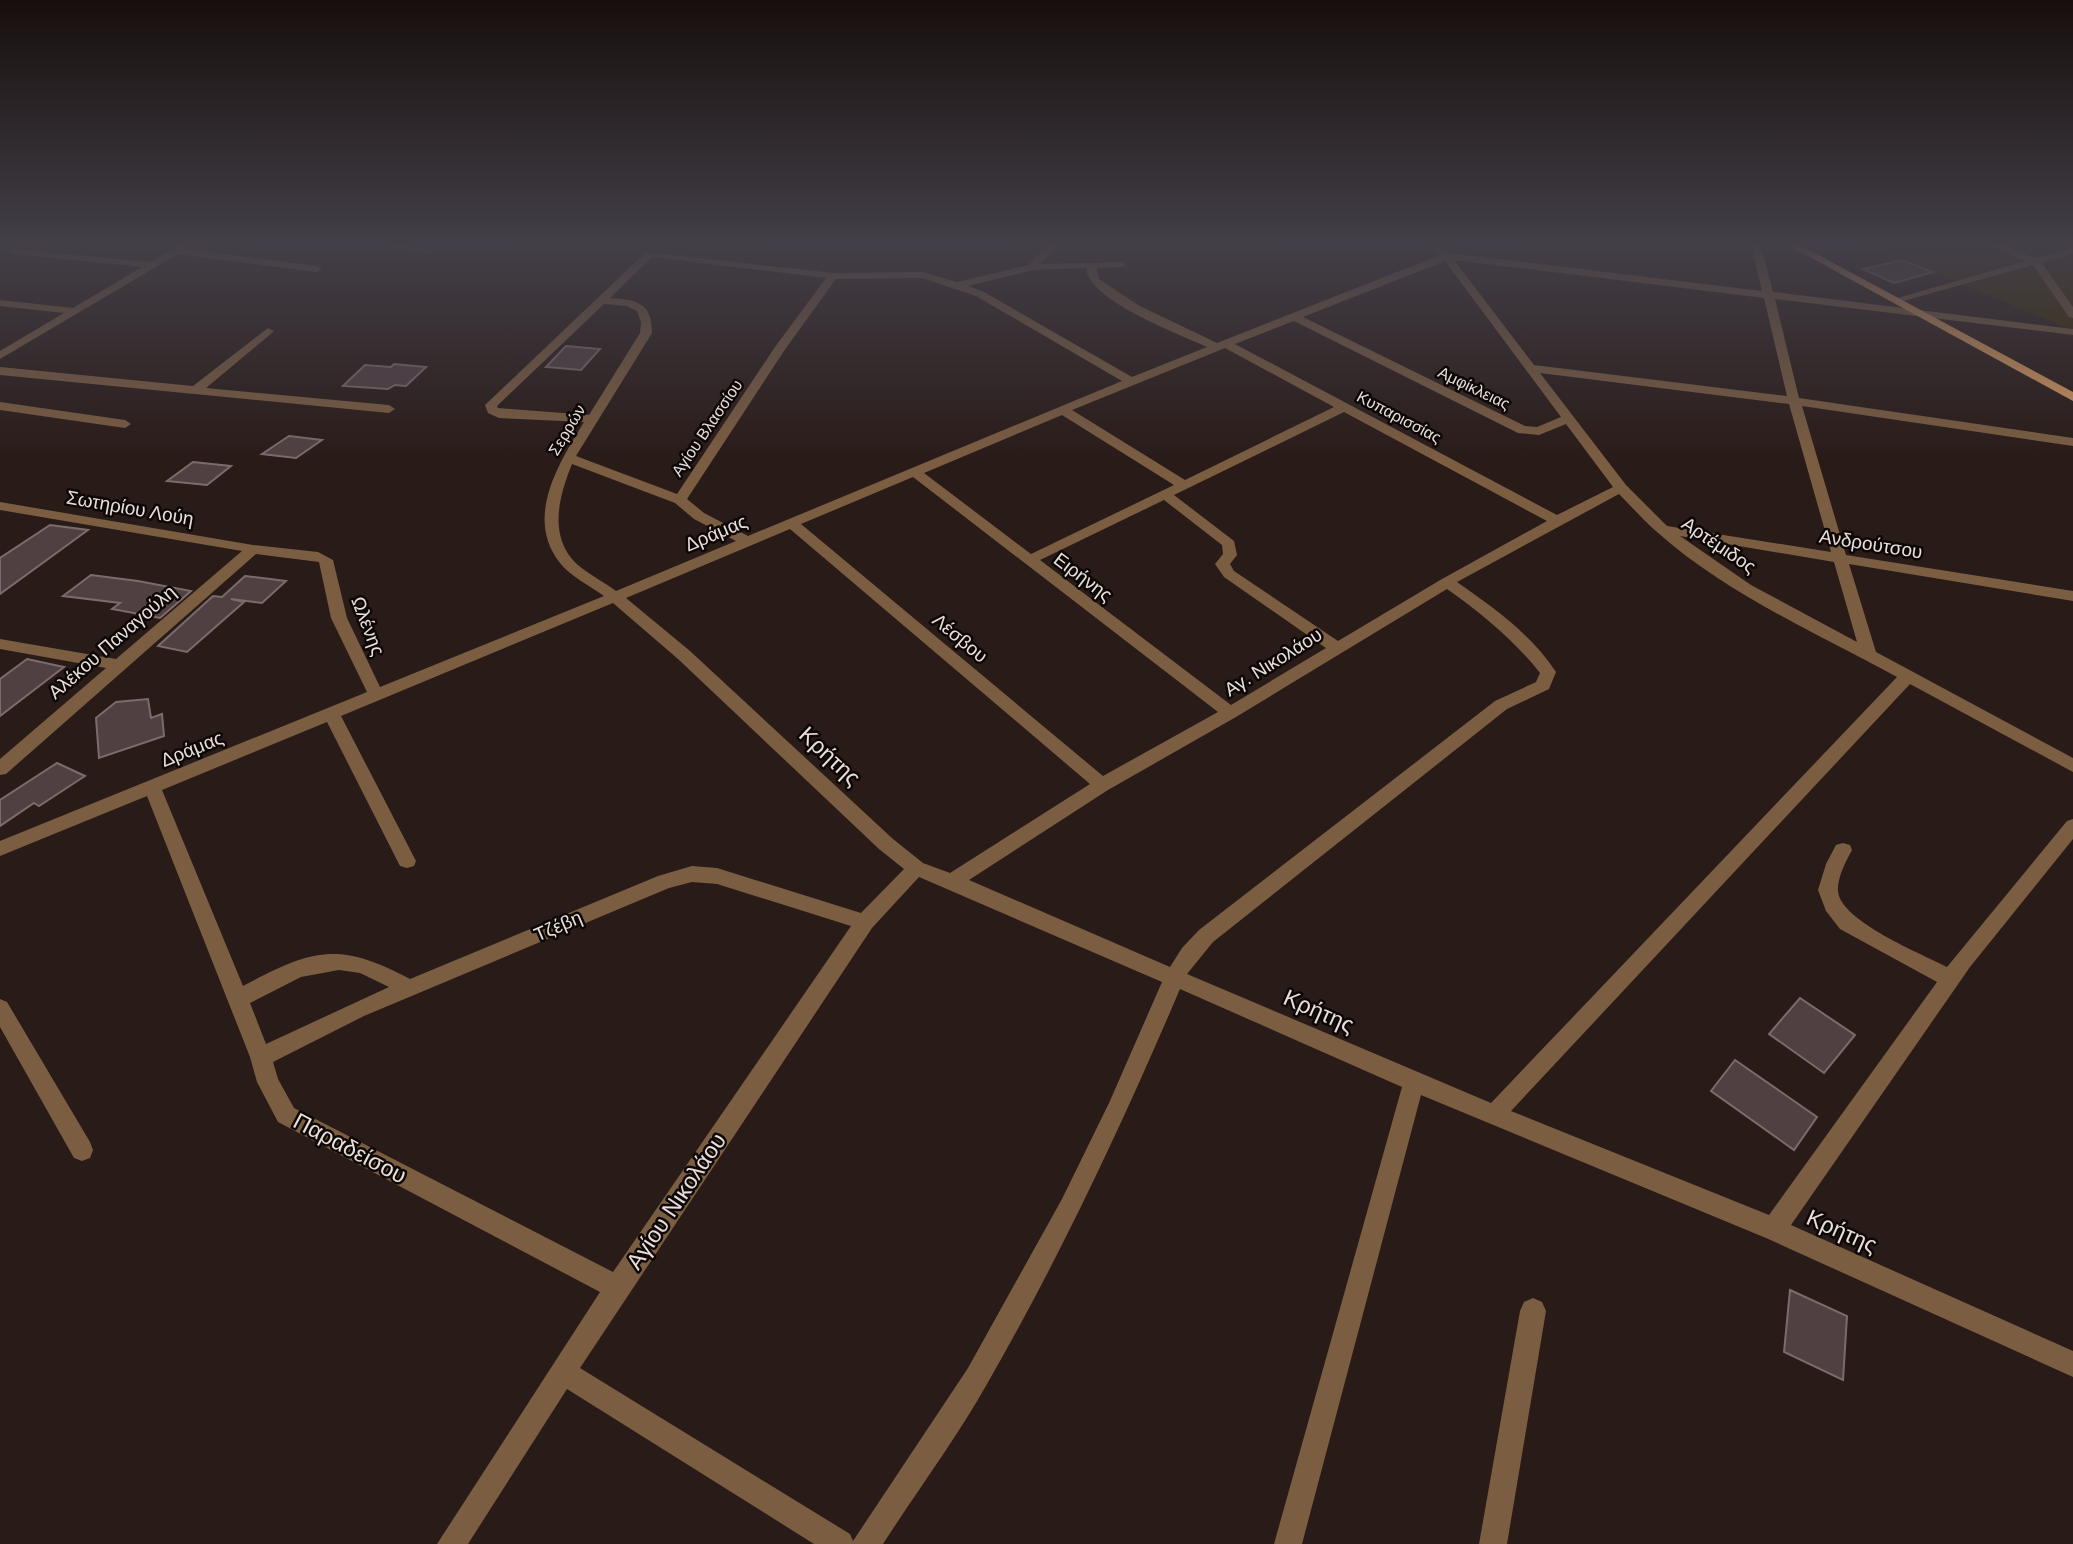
<svg xmlns="http://www.w3.org/2000/svg" width="2073" height="1544" viewBox="0 0 2073 1544" font-family="Helvetica,sans-serif">
<style>
.green{fill:#382b02}
.building{fill:#504042;stroke:#7c6b6d;stroke-width:2}
.lines{fill:none;stroke-linecap:round;stroke-linejoin:round}
.minor{fill:#7b5d42;fill-rule:evenodd}
.major{fill:#da9a60;fill-rule:evenodd}
.labels{text-anchor:middle;dominant-baseline:central;stroke-width:5;stroke-linejoin:round;paint-order:stroke}
.far-street-label{font-size:16px;fill:#e8dedc;stroke:#0d0806}
.street-label{font-size:19px;fill:#e8dedc;stroke:#0d0806}
.near-street-label{font-size:23px;fill:#e8dedc;stroke:#0d0806}
</style>
<rect width="100%" height="100%" fill="#291b18"/>
<path class="green" d="M1863,244H2073V330Z"/>
<path class="building" d="M1902,260L1933,272L1894,283L1863,269Z
M566,346L600,349L581,370L546,367Z
M394,364L426,367L406,386L395,385L388,389L343,386L365,365L391,367Z
M289,436L322,440L296,458L262,454Z
M193,462L231,466L207,485L167,481Z
M50,525L88,530L0,594V558Z
M91,575L138,581L191,591L160,618L112,609L120,603L63,596Z
M245,576L286,581L262,603L231,599L244,602L187,652L158,646L213,596L222,597Z
M27,659L64,667L0,716V679Z
M148,699L151,718L162,714L164,736L99,758L96,718L116,702Z
M57,763L85,776L39,806L34,803L0,826V800Z
M1800,998L1855,1035L1824,1073L1769,1034Z
M1735,1060L1817,1117L1794,1150L1711,1091Z
M1790,1290L1847,1316L1843,1380L1784,1352Z"/>
<g class="lines">
<path class="minor" d="M181,244H193L186,249L317,266L322,269L317,272L178,254L0,359V351L64,313L0,306V300L73,308L142,267L15,254L11,253V249L151,262Z
M371,244H398L434,251L429,254Z
M1048,244H1058L1041,264L1125,262V266L1121,267L1097,268L1099,279L1138,305L1217,343L1440,255L1432,244H1442L1449,253L1762,291L1751,244H1761L1773,292L2073,329V335L1775,299L1799,398L2073,438V446L1802,406L1846,555L2073,591V601L1849,564L1876,652L2073,758V772L1910,684L1511,1111L1769,1215L1937,982L1840,929L1826,911L1818,890L1826,864L1836,845L1843,843L1850,845L1852,850C1846,861 1837,878 1838,891C1840,921 1922,954 1947,967L2067,821L2073,819V839L1970,967L1791,1225L2073,1351V1377L1766,1238L1421,1095L1302,1544H1274L1402,1087L1180,989C1122,1125 1060,1257 987,1384C956,1439 917,1491 883,1544H814L567,1389L468,1544H437L600,1292L278,1122L257,1082L250,1057L147,796L0,856V841L367,692L331,618L319,562L256,554L6,774L0,775V759L106,668L0,649V639L116,659L242,551L0,510V502L253,545L318,552L333,560L347,618L380,687L604,596C590,586 570,576 560,563C524,518 559,463 584,422L499,418L488,413L485,405L646,252L833,273L923,272L957,282L1029,265ZM652,257L826,278L775,347L677,494L576,456L652,333C652,302 637,300 610,298ZM1454,260L1764,298L1787,396L1534,365ZM1445,261L1561,417L1537,427L1525,426L1303,317ZM1086,268C1089,301 1179,334 1207,347L1132,377L984,292L968,286L1033,270ZM922,278L976,296L1122,381L748,536L704,513L687,499L786,348L836,279ZM604,304L627,306L637,311L641,322L640,333L589,415L498,408L497,406ZM1294,321L1518,433L1539,435L1566,424L1613,487L1557,515L1235,344ZM1225,348L1334,407L1185,480L1072,410ZM1540,373L1789,404L1831,552L1667,526L1626,485ZM1344,412L1547,521L1442,579L1338,641L1234,571L1230,564L1237,555L1234,541L1174,495ZM1062,415L1174,485L1031,554L924,473ZM572,464L675,503L694,519L736,541L616,591C603,581 582,571 572,559C549,531 560,494 572,464ZM913,477L1218,712L1103,776L801,524ZM1619,494C1632,507 1644,521 1657,532C1725,593 1818,634 1897,677L1491,1103L1187,974L1213,942L1507,709L1549,689L1556,672C1532,635 1493,607 1457,582ZM1164,500L1222,545L1223,554L1215,564L1224,577L1326,648L1231,705L1040,560ZM790,529L1090,784L950,873L923,863L893,839L690,651L626,598ZM1680,536L1834,562L1857,642L1751,585ZM1447,589C1481,613 1513,639 1540,673L1536,682L1495,701L1199,930L1182,948L1170,967L969,880L1108,790L1236,717ZM613,603L678,659L879,849L904,869L861,913L717,868L692,866L658,876L410,979C338,941 313,949 243,986L162,790L327,722L400,866L407,868L414,866L416,861L341,716ZM919,877L1162,982L1109,1103L1062,1199L968,1368L853,1541L850,1534L580,1368L872,928ZM692,882L717,884L851,926L613,1272L294,1108L278,1079L273,1062L364,1016L669,888ZM339,970L360,973L389,987L266,1044L250,1003L301,977Z
M1986,244H2000L2036,258L2073,248V254L2042,263L2073,307V318L2069,317L2033,265L1896,303L1891,300L2025,261Z
M268,328L274,331L272,333L206,388L389,405L395,409L389,413L0,375V367L193,386Z
M0,402L125,420L131,424L125,428L0,410Z
M0,999L7,1002L90,1142L93,1150L90,1158L82,1161L74,1158L0,1027Z
M1533,1298L1542,1302L1546,1311L1507,1544H1479L1520,1311L1524,1302Z"/>
<path class="major" d="M1786,244H1798L2073,392V401Z"/>
</g>
<linearGradient id="sky" x2="0" y2="1"><stop stop-color="#170f0d"/><stop offset="0.53" stop-color="#433f48"/><stop offset="1" stop-color="#433f48" stop-opacity="0"/></linearGradient>
<rect width="2073" height="460" fill="url(#sky)"/>
<g class="labels">
<g class="far-street-label">
<text transform="translate(1474 388) rotate(26)">Αμφίκλειας</text>
<text transform="translate(1399 417) rotate(28)">Κυπαρισσίας</text>
<text transform="translate(707 428) rotate(-56)">Αγίου Βλασσίου</text>
<text transform="translate(567 430) rotate(-59)">Σερρών</text>
</g>
<g class="street-label">
<text transform="translate(130 508) rotate(10)">Σωτηρίου Λούη</text>
<text transform="translate(716 533) rotate(-23)">Δράμας</text>
<text transform="translate(1871 544) rotate(9)">Ανδρούτσου</text>
<text transform="translate(1719 545) rotate(34)">Αρτέμιδος</text>
<text transform="translate(1083 577) rotate(37)">Ειρήνης</text>
<text transform="translate(368 626) rotate(69)">Ωλένης</text>
<text transform="translate(960 638) rotate(40)">Λέσβου</text>
<text transform="translate(112 642) rotate(-41)">Αλέκου Παναγούλη</text>
<text transform="translate(1273 662) rotate(-32)">Αγ. Νικολάου</text>
<text transform="translate(192 749) rotate(-22)">Δράμας</text>
<text transform="translate(558 926) rotate(-23)">Τζέβη</text>
</g>
<g class="near-street-label">
<text transform="translate(830 756) rotate(43)">Κρήτης</text>
<text transform="translate(1319 1011) rotate(24)">Κρήτης</text>
<text transform="translate(350 1148) rotate(28)">Παραδείσου</text>
<text transform="translate(676 1201) rotate(-56)">Αγίου Νικολάου</text>
<text transform="translate(1842 1231) rotate(24)">Κρήτης</text>
</g>
</g>
</svg>
